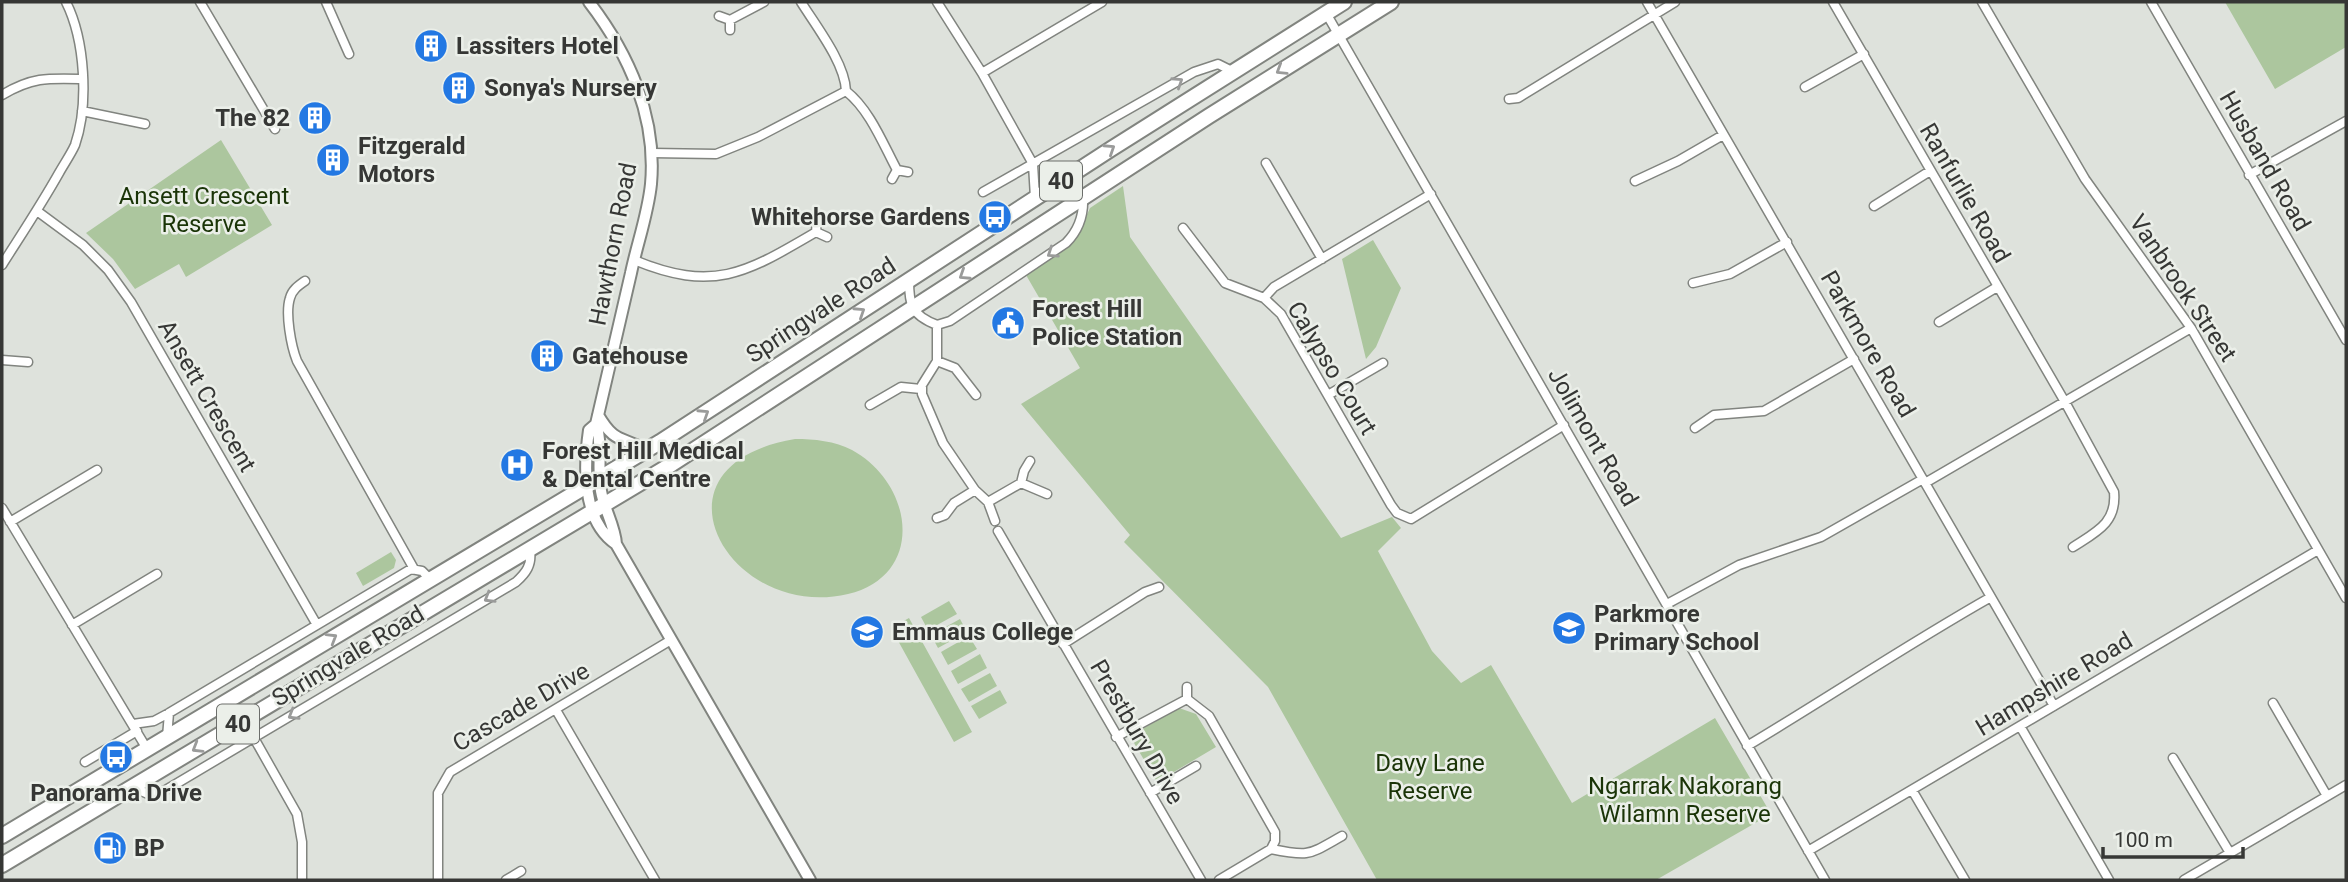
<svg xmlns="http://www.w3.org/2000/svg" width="2348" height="882" viewBox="0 0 2348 882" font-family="Roboto,sans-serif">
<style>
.green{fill:#acc69e}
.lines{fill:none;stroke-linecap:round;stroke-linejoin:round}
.street-casing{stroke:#81847f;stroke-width:11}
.secondary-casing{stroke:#81847f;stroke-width:14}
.highway-casing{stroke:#81847f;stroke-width:18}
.street{stroke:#fff;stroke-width:8}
.secondary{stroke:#fff;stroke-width:10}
.highway{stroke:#fff;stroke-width:14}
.oneway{stroke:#9a9b9a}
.labels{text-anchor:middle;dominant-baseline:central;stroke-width:5;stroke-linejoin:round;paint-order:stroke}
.shield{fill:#ebefe9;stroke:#6c6e6b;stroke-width:2}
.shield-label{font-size:23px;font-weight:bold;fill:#363735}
.poi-label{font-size:24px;font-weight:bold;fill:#363735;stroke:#ebefe9;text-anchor:start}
.street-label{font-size:24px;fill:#363735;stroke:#ebefe9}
.park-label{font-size:24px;fill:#1a3407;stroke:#ebefe9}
</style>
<rect width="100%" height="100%" fill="#dee2dc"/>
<path class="green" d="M2225,2H2346V47L2275,89Z
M221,140L272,225L186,277L179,264L135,289L113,259L86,233Z
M1123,186L1130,237L1341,538L1392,517L1401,528L1378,551L1432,651L1461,683L1491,665L1572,803L1715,718L1771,814L1656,880H1377L1268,687L1124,542L1130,535L1021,404L1080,368L1026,275L1077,236L1090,208Z
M1373,240L1401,288L1376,347L1366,359L1342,259Z
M795,439C814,439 835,441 852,450C914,484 926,575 848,594C729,622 639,465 795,439Z
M391,552L396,560L394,568L363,586L356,573Z
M949,601L957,614L928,630L921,617Z
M909,618L972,732L954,742L891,628Z
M960,619L967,632L938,648L931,635Z
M969,636L977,649L948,665L941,652Z
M980,654L987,668L958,684L951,671Z
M990,673L997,686L969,702L961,689Z
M1000,690L1007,703L979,719L971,706Z
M1179,708L1196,714L1216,747L1157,782L1130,736Z"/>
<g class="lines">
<g class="street-casing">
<path id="street" d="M200,2L275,129
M326,2L349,54
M801,2C816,26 845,63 846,91C870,110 883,144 897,170
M937,2L982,73L1033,164L1035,198
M1647,2L2054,706
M1833,2L2065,402L2114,492C2117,523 2096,532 2073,547
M1982,2L2085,179L2191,328L2346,598
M2151,2L2346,340
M1326,13L1825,880
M719,16L730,20V30
M730,20L764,2
M982,73L1102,2
M1805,87L1864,54
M2,95C32,77 48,78 82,79
M1509,99L1518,98L1675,2
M82,111L145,124
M652,153L716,154L758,137L846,91
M1266,163L1322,259
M2249,175L2346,121
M892,179L897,170L908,172
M1635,181L1678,161L1723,135
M983,192L1194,72L1218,64L1232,71
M1874,206L1930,171
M37,211L83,245L108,270L131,302L317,625
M817,219L816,232L827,237
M1183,228L1225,283L1264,298L1281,314L1391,505L1397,513L1411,519L1564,425
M634,260C714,293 746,273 816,232
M2,265C21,235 41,205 59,173C64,164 71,154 75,145C89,104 85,40 66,2
M909,280C909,305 911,315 937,325
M305,281C298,286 292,290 290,298C285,313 291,346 297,361L414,569
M1693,283L1730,274L1787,242
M1264,298L1274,287L1431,194
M1939,322L1997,287
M937,325V361L922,385V394L943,443L975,490L988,502L995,521
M937,325L950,321L1066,243C1078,231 1084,215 1083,197
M2,360L28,362
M937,361L955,368L976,395
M1328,395L1383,363
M870,405L901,387L921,389
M1695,428L1714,415L1764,411L1854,359
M1021,483L1024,471L1030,461
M1925,483L2191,328
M988,502L1021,483L1047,494
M2,508L147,749
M937,518L945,515L954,503L975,490
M10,522L97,470
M998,531L1201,880
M1667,604L1739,565L1821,537L1923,479
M72,625L157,574
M1063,644L1145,592L1159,587
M1187,687V699L1209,716L1275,832V841L1271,849L1219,880
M2273,703L2327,796
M556,710L655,880
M133,724L154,721L169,713L411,569L422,571L431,580
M2020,726L2109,880
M167,737L169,713
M1116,737L1187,699
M254,738L297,814L302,842V880
M1747,746C1829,697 1908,644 1991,597
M2173,758L2230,853
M85,762L137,731
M132,787L148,794L164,791L516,582C526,573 532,565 530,551
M1912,790L1965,880
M1150,793L1196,766
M1271,849C1310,857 1308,855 1342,836
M1808,851L2318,550
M438,880V793L450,772L671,640
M506,880L521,871
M2184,880L2346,785"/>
</g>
<g class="secondary-casing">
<path id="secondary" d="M589,2C629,54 657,117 651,184C648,214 637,244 631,273C619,323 608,374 596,424C603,445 597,469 601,491C604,509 615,526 616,544
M598,415C615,444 621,436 646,450
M596,424L589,430C584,466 582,521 616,544L810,880"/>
</g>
<g class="highway-casing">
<path id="highway" d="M2,836L660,442L1111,149L1344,2
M2,865L672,464L1209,116L1391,2"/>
</g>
<use href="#street" class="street"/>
<use href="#secondary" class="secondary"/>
<use href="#highway" class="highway"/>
</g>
<defs><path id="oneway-chevron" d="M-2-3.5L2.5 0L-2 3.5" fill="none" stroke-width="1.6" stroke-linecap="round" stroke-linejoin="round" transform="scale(1.75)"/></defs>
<g class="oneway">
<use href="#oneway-chevron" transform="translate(1281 70) rotate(148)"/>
<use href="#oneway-chevron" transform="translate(1178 82) rotate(-33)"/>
<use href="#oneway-chevron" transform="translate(1110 149) rotate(-33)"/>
<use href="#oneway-chevron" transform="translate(1052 253) rotate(146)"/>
<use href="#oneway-chevron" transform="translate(964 275) rotate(147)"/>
<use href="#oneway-chevron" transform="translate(860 312) rotate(-33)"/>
<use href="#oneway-chevron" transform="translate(704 414) rotate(-33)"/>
<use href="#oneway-chevron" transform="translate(489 598) rotate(149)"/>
<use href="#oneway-chevron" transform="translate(332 638) rotate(-31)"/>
<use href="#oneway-chevron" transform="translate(293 715) rotate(149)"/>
<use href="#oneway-chevron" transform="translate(197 748) rotate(149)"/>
</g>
<defs>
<g id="building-disc" transform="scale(1.75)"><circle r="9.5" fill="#2378e3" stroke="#ebefe9"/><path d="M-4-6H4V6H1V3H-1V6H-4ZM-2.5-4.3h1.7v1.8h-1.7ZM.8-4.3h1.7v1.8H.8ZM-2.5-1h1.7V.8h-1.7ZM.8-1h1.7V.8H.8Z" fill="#fff"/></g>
<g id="bus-disc" transform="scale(1.75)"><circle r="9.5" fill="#2378e3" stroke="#ebefe9"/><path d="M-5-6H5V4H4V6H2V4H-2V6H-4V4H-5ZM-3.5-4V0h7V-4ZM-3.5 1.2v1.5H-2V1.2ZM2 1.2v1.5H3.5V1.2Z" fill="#fff"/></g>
<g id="civic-disc" transform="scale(1.75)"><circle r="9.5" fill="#2378e3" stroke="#ebefe9"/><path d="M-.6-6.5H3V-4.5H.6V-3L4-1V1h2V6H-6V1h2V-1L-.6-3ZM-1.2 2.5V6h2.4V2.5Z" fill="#fff"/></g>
<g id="hospital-disc" transform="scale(1.75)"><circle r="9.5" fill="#2378e3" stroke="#ebefe9"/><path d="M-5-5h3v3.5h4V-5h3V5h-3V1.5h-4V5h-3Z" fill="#fff"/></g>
<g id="school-disc" transform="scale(1.75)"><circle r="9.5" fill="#2378e3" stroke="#ebefe9"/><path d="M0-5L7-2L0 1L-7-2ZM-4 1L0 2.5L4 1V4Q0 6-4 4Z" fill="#fff"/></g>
<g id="fuel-disc" transform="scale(1.75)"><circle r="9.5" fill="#2378e3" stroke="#ebefe9"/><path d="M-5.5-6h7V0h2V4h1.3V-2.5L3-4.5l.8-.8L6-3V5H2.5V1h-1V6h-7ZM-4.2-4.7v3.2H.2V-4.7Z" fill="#fff"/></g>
</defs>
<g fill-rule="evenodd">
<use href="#building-disc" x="431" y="46"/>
<use href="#building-disc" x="459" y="88"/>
<use href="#building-disc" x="315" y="118"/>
<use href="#building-disc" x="333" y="160"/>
<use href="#bus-disc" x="995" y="217"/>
<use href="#civic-disc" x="1008" y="323"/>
<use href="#building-disc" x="547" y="356"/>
<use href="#hospital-disc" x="517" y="465"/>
<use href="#school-disc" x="1569" y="628"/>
<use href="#school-disc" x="867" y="632"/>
<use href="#bus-disc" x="116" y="757"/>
<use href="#fuel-disc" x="110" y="848"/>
</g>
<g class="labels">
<g class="shield">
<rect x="1040" y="161.5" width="42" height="39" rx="5"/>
<rect x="217" y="704.5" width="42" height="39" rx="5"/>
</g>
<g class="shield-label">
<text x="1061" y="181">40</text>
<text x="238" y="724">40</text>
</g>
<g class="poi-label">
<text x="456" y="46">Lassiters Hotel</text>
<text x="484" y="88">Sonya's Nursery</text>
<text x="290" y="118" text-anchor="end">The 82</text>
<text x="358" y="146">Fitzgerald<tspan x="358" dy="28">Motors</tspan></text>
<text x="970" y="217" text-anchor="end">Whitehorse Gardens</text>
<text x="1032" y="309">Forest Hill<tspan x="1032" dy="28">Police Station</tspan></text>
<text x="572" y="356">Gatehouse</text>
<text x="542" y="451">Forest Hill Medical<tspan x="542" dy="28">&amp; Dental Centre</tspan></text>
<text x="1594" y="614">Parkmore<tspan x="1594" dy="28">Primary School</tspan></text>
<text x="892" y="632">Emmaus College</text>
<text x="116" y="793" text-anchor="middle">Panorama Drive</text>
<text x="134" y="848">BP</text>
</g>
<g class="street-label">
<text transform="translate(2265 161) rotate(60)">Husband Road</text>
<text transform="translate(1965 193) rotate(60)">Ranfurlie Road</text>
<text transform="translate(613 244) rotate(-79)">Hawthorn Road</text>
<text transform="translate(2183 288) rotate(56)">Vanbrook Street</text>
<text transform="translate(821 310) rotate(-33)">Springvale Road</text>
<text transform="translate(1868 344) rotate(60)">Parkmore Road</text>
<text transform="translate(1332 368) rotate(59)">Calypso Court</text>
<text transform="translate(207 396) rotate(60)">Ansett Crescent</text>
<text transform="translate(1593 437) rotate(60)">Jolimont Road</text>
<text transform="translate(348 656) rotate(-31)">Springvale Road</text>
<text transform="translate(2054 684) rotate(-31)">Hampshire Road</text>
<text transform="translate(521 707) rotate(-30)">Cascade Drive</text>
<text transform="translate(1137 732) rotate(60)">Prestbury Drive</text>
</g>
<g class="park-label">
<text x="204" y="196">Ansett Crescent<tspan x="204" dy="28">Reserve</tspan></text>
<text x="1430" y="763">Davy Lane<tspan x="1430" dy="28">Reserve</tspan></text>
<text x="1685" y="786">Ngarrak Nakorang<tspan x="1685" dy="28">Wilamn Reserve</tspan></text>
</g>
</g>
<rect width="2348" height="882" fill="none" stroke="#363735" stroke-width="7"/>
<path d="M2103 847v10h140v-10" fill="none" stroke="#363735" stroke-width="3.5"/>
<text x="2114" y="847" font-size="21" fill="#363735" stroke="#ebefe9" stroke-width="5" paint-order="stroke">100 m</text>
</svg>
